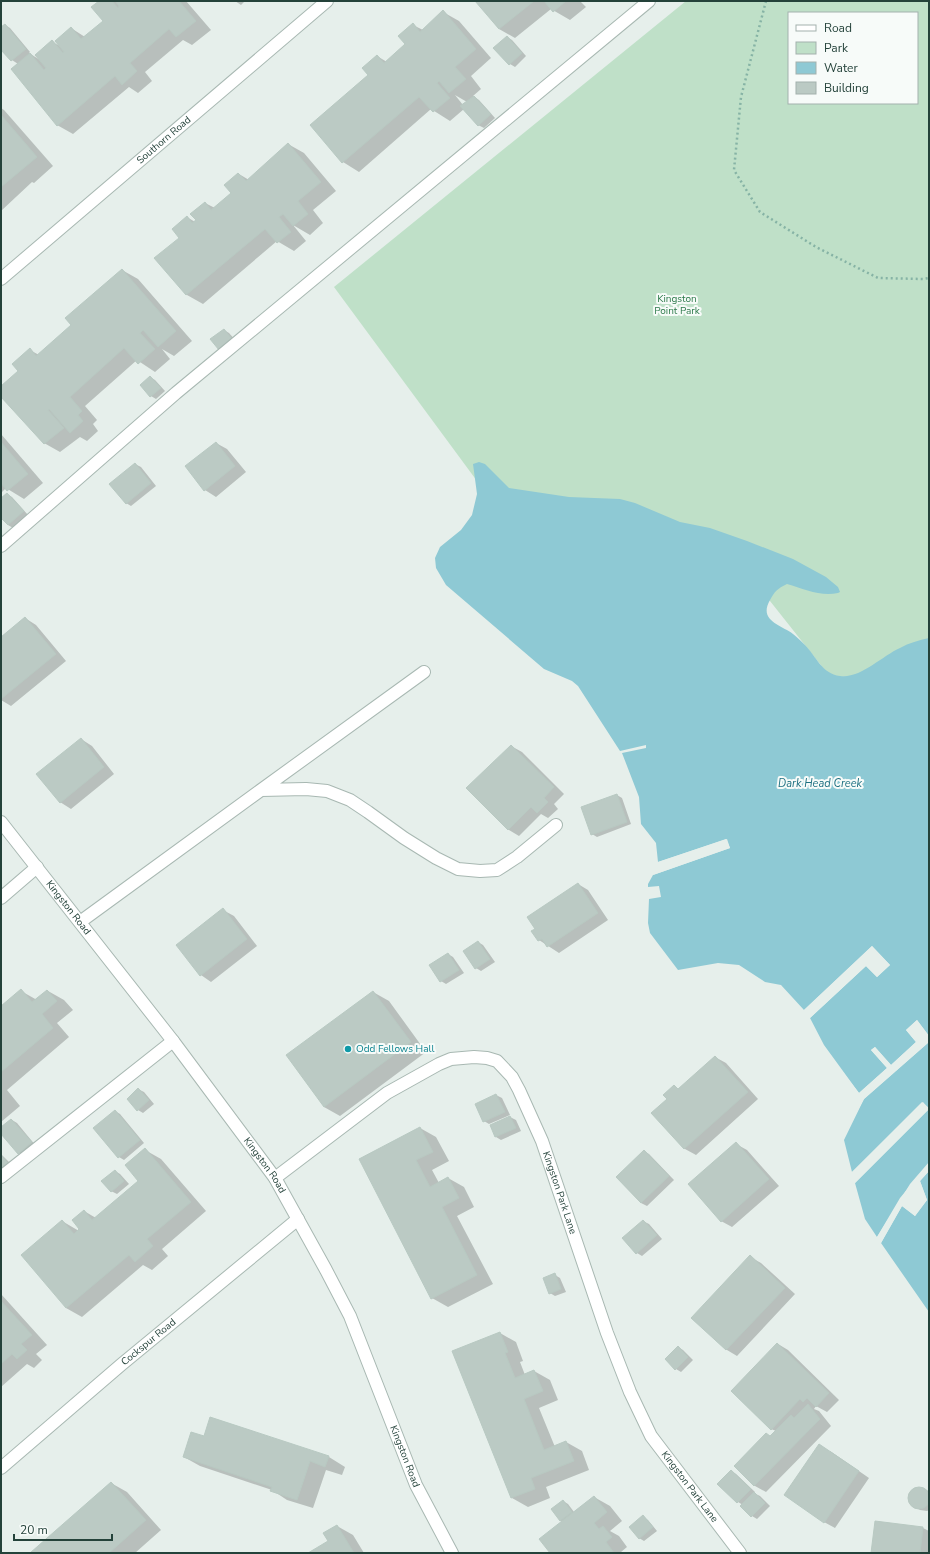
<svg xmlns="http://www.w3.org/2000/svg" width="930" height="1554" viewBox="0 0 930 1554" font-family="'Nunito Sans',sans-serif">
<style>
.park{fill:#bfe0c8;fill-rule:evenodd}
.water{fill:#8ec9d4}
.pier{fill:#e6efeb}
.shadow{fill:#0003;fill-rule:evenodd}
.building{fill:#bbcac4;stroke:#b8c9c2}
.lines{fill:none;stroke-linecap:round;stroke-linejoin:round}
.service-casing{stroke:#a8b8b2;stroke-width:14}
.minor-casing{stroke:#a8b8b2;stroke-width:14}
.path{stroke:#86b3a5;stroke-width:2.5;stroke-dasharray:2 3;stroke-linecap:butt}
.service{stroke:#fff;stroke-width:12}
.minor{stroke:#fff;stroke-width:12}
.culture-dot{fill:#0f9aa8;stroke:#f7fbf9;stroke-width:1.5}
.labels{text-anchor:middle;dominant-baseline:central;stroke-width:4;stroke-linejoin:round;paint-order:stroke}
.street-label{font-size:10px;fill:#24423a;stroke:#f7fbf9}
.park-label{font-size:10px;fill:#2d7a4b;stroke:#f7fbf9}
.culture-label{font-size:10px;fill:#0d838f;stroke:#f7fbf9;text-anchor:start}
.water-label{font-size:11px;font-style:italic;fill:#1c6f80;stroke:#f7fbf9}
</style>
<rect width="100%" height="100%" fill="#e6efeb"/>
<path class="park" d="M686,1H929V662L922,669L831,678L770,601L708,545L505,519L334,287ZM789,13H917V103H789Z"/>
<path class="water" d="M479,462L485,464L509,488L569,497L620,499L635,503L680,522L710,528L747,541L793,559L826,577L838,587L840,592L838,593C821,597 804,589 787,584C777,589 775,591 770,600C758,621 781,625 793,634C797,637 801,641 805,645C816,656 822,674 840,676C860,679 882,656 900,648C909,643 919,640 929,638V1036L917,1020L906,1030L916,1042L891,1065L875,1047L871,1050L887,1068L859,1093L824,1045L810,1018L866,966L877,977L890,965L872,946L804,1010L781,985L765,982L739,965L718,963L678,970L650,933L648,923L649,899L661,897L659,886L648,887V884L653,875L730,848L727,839L658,862L656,843L641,824L639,797L622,753L646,748V745L620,751L578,686L572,681L544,669L446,585L436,568L435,558L440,547L461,530L472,515L477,494L473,464Z
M929,1042V1108L922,1102L852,1172L844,1140L864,1099Z
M929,1109V1162L910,1184L877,1237L865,1219L855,1183Z
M929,1171V1312L881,1243L902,1206L915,1216L927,1200L920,1181Z"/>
<path class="pier" d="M726,839L730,848L653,875L654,873L727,847L725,841L657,864L658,862Z
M872,946L890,965L877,977L866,966L810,1018L809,1017L865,964H867L877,974L887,965L872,948L805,1011L804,1010Z
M917,1020L929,1036V1038L917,1023L908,1030L917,1041V1043L891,1067L874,1049L889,1069L860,1095L858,1094L824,1048L859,1093L887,1068L871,1050L875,1047L891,1065L916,1042L906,1030Z
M929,1040V1042L864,1099L843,1137L862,1097Z
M923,1102L929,1109L855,1183V1181L926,1108L923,1105L853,1174L852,1172Z
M929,1163V1165L912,1185L878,1238L877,1237L900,1198Z
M928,1169L929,1171L920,1181L927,1200L915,1216L902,1206L881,1243L880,1241L900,1204H903L915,1213L924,1200L918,1181Z"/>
<path class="shadow" d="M100,1H186L211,30L192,45L183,40L145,72L152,81L138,93L129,87L73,134L57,125L18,64L12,60L3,50L1,51V28L5,25L10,28L30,52L29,53L40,60L52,42L60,46L71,28L85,37L104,21Z
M235,1H245L241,5Z
M477,1H580L586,7L570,20L551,9L515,38L499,29Z
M443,12L459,21L491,58L471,76L481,89L473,96L479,100L495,118L484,128L478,125L464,109L450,121L431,109L359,172L343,162L311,125L369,75L377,56L387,62L407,44L413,25L423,30ZM455,95L467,102L463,105Z
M507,37L512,40L526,56L515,67L510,64Z
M1,108L4,110L53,166L34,183L32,182L1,211Z
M288,144L304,153L336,191L313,210L323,223L310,235L293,225L306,241L294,251L277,241L203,304L187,295L155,258L181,238L187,217L195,222L197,220L205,203L215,208L233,193L239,174L249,180Z
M122,270L138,279L192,341L174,356L162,349L170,359L155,372L137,360L85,406L97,420L93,424L98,431L87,441L80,437L60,452L44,443L1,395V388L20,372L30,350L39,355L73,325Z
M224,330L229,333L237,342L224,352Z
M150,377L155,380L165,391L156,399L151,396Z
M1,434L43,483L24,499L6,488L1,493Z
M216,443L227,449L246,472L216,497L205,490Z
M135,464L141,467L156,486L131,506L126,503Z
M7,494L12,497L28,515L13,528L8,525L1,517V499Z
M25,618L36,625L66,661L11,706L1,700V638Z
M81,739L92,746L114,774L71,809L60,802Z
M511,746L522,752L564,794L554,804L558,809L548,818L541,814L519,836L509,830L468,788Z
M617,795L622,798L631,824L597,837L592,834Z
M578,884L588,890L608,920L559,953L539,940L536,929Z
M223,910L234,916L257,946L211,982L201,975Z
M478,942L483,945L495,962L481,971L476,968Z
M448,954L453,957L464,973L446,984L441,981Z
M21,991L37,1000L48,991L64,1000L73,1010L57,1023L69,1037L7,1090L20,1106L1,1122V1008Z
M373,992L389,1001L426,1052L340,1116L324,1107Z
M715,1057L726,1063L758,1099L696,1155L685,1149L653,1113Z
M138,1089L144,1092L154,1104L143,1113L138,1110Z
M496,1095L502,1098L510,1115L489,1124L484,1121L476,1105Z
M115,1111L120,1114L144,1143L124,1160L119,1157Z
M510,1117L516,1120L521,1131L501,1140L496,1137L491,1126Z
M12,1120L17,1123L36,1146L24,1156L19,1153L1,1133V1128Z
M420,1128L436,1137L449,1161L432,1170L439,1183L448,1178L464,1187L474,1207L457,1216L493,1284L448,1307L432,1298L360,1159Z
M736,1144L747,1150L779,1186L732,1227L721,1221Z
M145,1150L161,1159L206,1211L162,1249L168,1256L152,1270L143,1265L82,1317L66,1308L62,1221L79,1231L84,1211L96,1218L140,1181Z
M644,1151L649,1154L674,1180L647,1206L641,1203L617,1177Z
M1,1154L13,1166L1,1172Z
M115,1171L120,1174L129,1184L117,1194L111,1191Z
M643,1221L649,1224L662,1239L642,1256L637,1253Z
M750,1257L761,1263L795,1294L737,1356L727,1350L693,1318Z
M555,1275L560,1278L566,1292L555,1296L550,1293Z
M1,1294L47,1345L36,1354L42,1360L34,1368L27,1364L1,1387Z
M500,1333L516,1342L523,1361L520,1362L525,1375L534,1371L550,1380L558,1400L539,1408L555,1447L566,1442L582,1451L589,1470L546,1487L550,1498L528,1507L512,1498L453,1352Z
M778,1344L788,1350L839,1400L827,1412L816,1406L814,1409L819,1411L831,1426L766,1492L755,1486L735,1466L776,1431L771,1429Z
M678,1347L683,1350L693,1360L681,1372L676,1369Z
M211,1418L329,1457L345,1467L342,1475L326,1470L313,1508L287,1500L272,1490L200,1466L184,1457L205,1437Z
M830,1451L869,1478L835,1528L824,1522Z
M731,1471L736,1474L755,1492L754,1493L760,1496L770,1506L757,1519L752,1516L742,1506L743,1505L738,1502Z
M111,1483L127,1492L161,1530L135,1553H32Z
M918,1488L929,1491V1510L927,1511L920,1510L914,1506L910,1499L911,1492Z
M594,1497L610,1506L622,1521L610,1531L619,1536L627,1547L621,1552L622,1553H551L563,1522L560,1520L563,1501L568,1504L574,1512Z
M643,1517L648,1520L657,1531L644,1541L639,1538Z
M876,1522L923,1528L929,1531V1553H872Z
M337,1526L353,1535L364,1553H310L330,1541Z"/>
<path class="building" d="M99,1H112L118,8L119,6L115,1H179L196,21L176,37L169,29L130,63L137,71L122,85L115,76L57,126L11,69L30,53L44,70L46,68L35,55L52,40L63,53L64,52L55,41L71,27L81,39L103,21L91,7Z
M475,1H534L499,29Z
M544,1H566L553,12Z
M443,10L476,49L455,67L466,79L449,93L439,81L437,83L450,98L433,112L419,97L342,163L310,125L368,75L362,68L377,55L384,63L405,44L398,36L413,23L420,32Z
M5,24L26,49L11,61L1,50V27Z
M507,36L522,53L509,65L493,48Z
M474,96L491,114L478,126L460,106Z
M1,115L37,157L1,187Z
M288,143L321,182L298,201L308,214L293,226L283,214L279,217L291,232L277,243L265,229L186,295L154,258L179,238L172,229L187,216L192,223L196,220L190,214L205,202L211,210L231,193L224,185L238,173L246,181Z
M122,269L176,331L158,347L143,330L140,333L155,349L138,364L124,348L70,397L82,411L78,415L83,421L70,433L49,409L48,410L64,428L44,444L1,397V386L18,371L12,364L30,348L36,356L71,325L65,318Z
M224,329L232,339L219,350L210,339Z
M150,376L161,388L150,397L140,385Z
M1,442L28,474L7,491L1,483Z
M216,442L235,466L204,491L185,466Z
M135,463L151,483L126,504L109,484Z
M7,493L24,511L8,525L1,518V498Z
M25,617L56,654L1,699V637Z
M81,738L104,767L60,803L36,774Z
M511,745L554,787L544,798L548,802L537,813L531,807L508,830L466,788Z
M617,794L627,822L591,835L581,807Z
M578,883L598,913L547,947L542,939L538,941L531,931L535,929L527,917Z
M223,908L247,939L200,976L176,945Z
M478,941L490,959L475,969L463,951Z
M448,953L459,970L440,982L429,965Z
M21,989L32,1002L47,990L57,1001L42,1014L53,1028L1,1072V1006Z
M373,991L411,1042L324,1107L286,1055Z
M715,1056L748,1092L684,1149L651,1113L667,1099L663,1095L674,1085L678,1089Z
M138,1088L149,1100L137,1111L127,1099Z
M496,1094L505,1112L483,1122L475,1104Z
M115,1110L140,1140L118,1158L93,1128Z
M510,1116L516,1128L495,1137L490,1125Z
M11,1119L32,1142L18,1154L1,1134V1127Z
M420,1127L433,1152L416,1160L430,1187L448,1177L459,1198L442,1207L477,1275L431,1299L359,1159Z
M736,1142L769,1179L721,1222L688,1184Z
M145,1148L191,1202L147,1239L153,1246L135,1262L129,1255L66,1308L21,1255L62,1220L74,1234L79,1229L72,1220L84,1210L92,1220L138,1181L125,1165Z
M644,1150L669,1176L641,1203L616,1177Z
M1,1155L8,1163L1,1169Z
M115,1170L124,1181L111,1192L101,1181Z
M643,1220L657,1235L636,1254L622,1238Z
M750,1255L785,1288L726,1350L691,1318Z
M555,1273L561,1289L549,1294L543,1278Z
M1,1301L32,1335L21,1344L27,1350L17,1359L12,1354L1,1364Z
M500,1332L508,1352L505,1353L515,1378L534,1370L543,1391L524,1399L544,1450L566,1441L574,1461L531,1478L535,1489L511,1498L452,1351Z
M777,1343L829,1393L816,1407L807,1398L803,1402L800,1399L771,1430L731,1391Z
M678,1346L688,1357L675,1370L665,1359Z
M808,1404L820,1419L754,1486L734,1466L766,1433L770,1436L791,1415L794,1418Z
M210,1417L329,1456L325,1467L310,1461L297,1500L270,1491L272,1487L183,1457L191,1432L204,1436Z
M819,1444L859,1471L824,1523L784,1495Z
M731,1470L751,1489L737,1503L717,1484Z
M111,1482L146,1520L109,1553H30Z
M908 1498a11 11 0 1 1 22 0a11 11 0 1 1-22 0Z
M754,1492L765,1503L751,1517L740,1506Z
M594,1496L607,1512L594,1523L599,1529L603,1526L612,1537L606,1542L614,1553H550L539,1539Z
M563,1500L572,1512L560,1521L551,1509Z
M643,1515L653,1527L639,1539L629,1527Z
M875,1521L923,1527L920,1553H871Z
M337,1525L354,1553H308L328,1541L323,1533Z"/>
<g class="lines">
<g class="service-casing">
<path id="service" d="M1,546L176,393L649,1
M261,790L424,672
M80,922L261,790L306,789L327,791L350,800L368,812L404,838L436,858L458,869L480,871L497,870L517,857L556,825
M1,1177L173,1041"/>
</g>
<g class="minor-casing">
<g id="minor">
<path id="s1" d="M1,279L327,1"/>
<path id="s2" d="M1,822L173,1041L275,1178L326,1270L350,1316L416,1485L452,1553"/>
<path d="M1,898L37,867"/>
<path id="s3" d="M275,1178L387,1093L439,1064L451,1059L474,1057L487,1058L497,1061L512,1077L519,1090L542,1141L607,1333L630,1392L651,1436L740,1553"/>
<path id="s4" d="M1,1468L122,1364L298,1219"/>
</g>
</g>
<path class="path" d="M766,1L741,97L734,170L760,212L816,247L878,278L923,279L929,278"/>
<use href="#service" class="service"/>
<use href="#minor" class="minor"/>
</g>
<circle class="culture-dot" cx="348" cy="1049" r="4"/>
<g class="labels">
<g class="street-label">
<text stroke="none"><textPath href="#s1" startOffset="214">Southorn Road</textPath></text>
<text stroke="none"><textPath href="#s2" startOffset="109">Kingston Road</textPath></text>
<text stroke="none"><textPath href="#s2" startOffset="433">Kingston Road</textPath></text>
<text stroke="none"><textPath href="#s3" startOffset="407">Kingston Park Lane</textPath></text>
<text stroke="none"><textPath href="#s4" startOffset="194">Cockspur Road</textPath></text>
<text stroke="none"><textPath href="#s2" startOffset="757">Kingston Road</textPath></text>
<text stroke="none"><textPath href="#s3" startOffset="731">Kingston Park Lane</textPath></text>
</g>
<g class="park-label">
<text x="677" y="299">Kingston<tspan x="677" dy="12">Point Park</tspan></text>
</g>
<g class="culture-label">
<text x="356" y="1049">Odd Fellows Hall</text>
</g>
<g class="water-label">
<text x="820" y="783">Dark Head Creek</text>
</g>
</g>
<rect width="930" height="1554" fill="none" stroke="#24423a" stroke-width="4"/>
<rect x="788" y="12" width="130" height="92" fill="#f7fbf9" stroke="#a3b1ad"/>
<rect x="796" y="25" width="20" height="6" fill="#ffffff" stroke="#a3b1ad"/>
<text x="824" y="32" font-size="12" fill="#24423a">Road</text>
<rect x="796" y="42" width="20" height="12" fill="#bfe0c8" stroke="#a3b1ad"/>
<text x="824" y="52" font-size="12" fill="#24423a">Park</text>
<rect x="796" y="62" width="20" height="12" fill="#8ec9d4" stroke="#a3b1ad"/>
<text x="824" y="72" font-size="12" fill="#24423a">Water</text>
<rect x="796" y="82" width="20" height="12" fill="#bbcac4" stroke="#a3b1ad"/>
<text x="824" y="92" font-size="12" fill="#24423a">Building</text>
<path d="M14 1534v6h98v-6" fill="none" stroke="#24423a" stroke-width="2"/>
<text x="20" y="1534" font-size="12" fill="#24423a" stroke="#f7fbf9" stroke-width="3" paint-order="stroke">20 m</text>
</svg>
